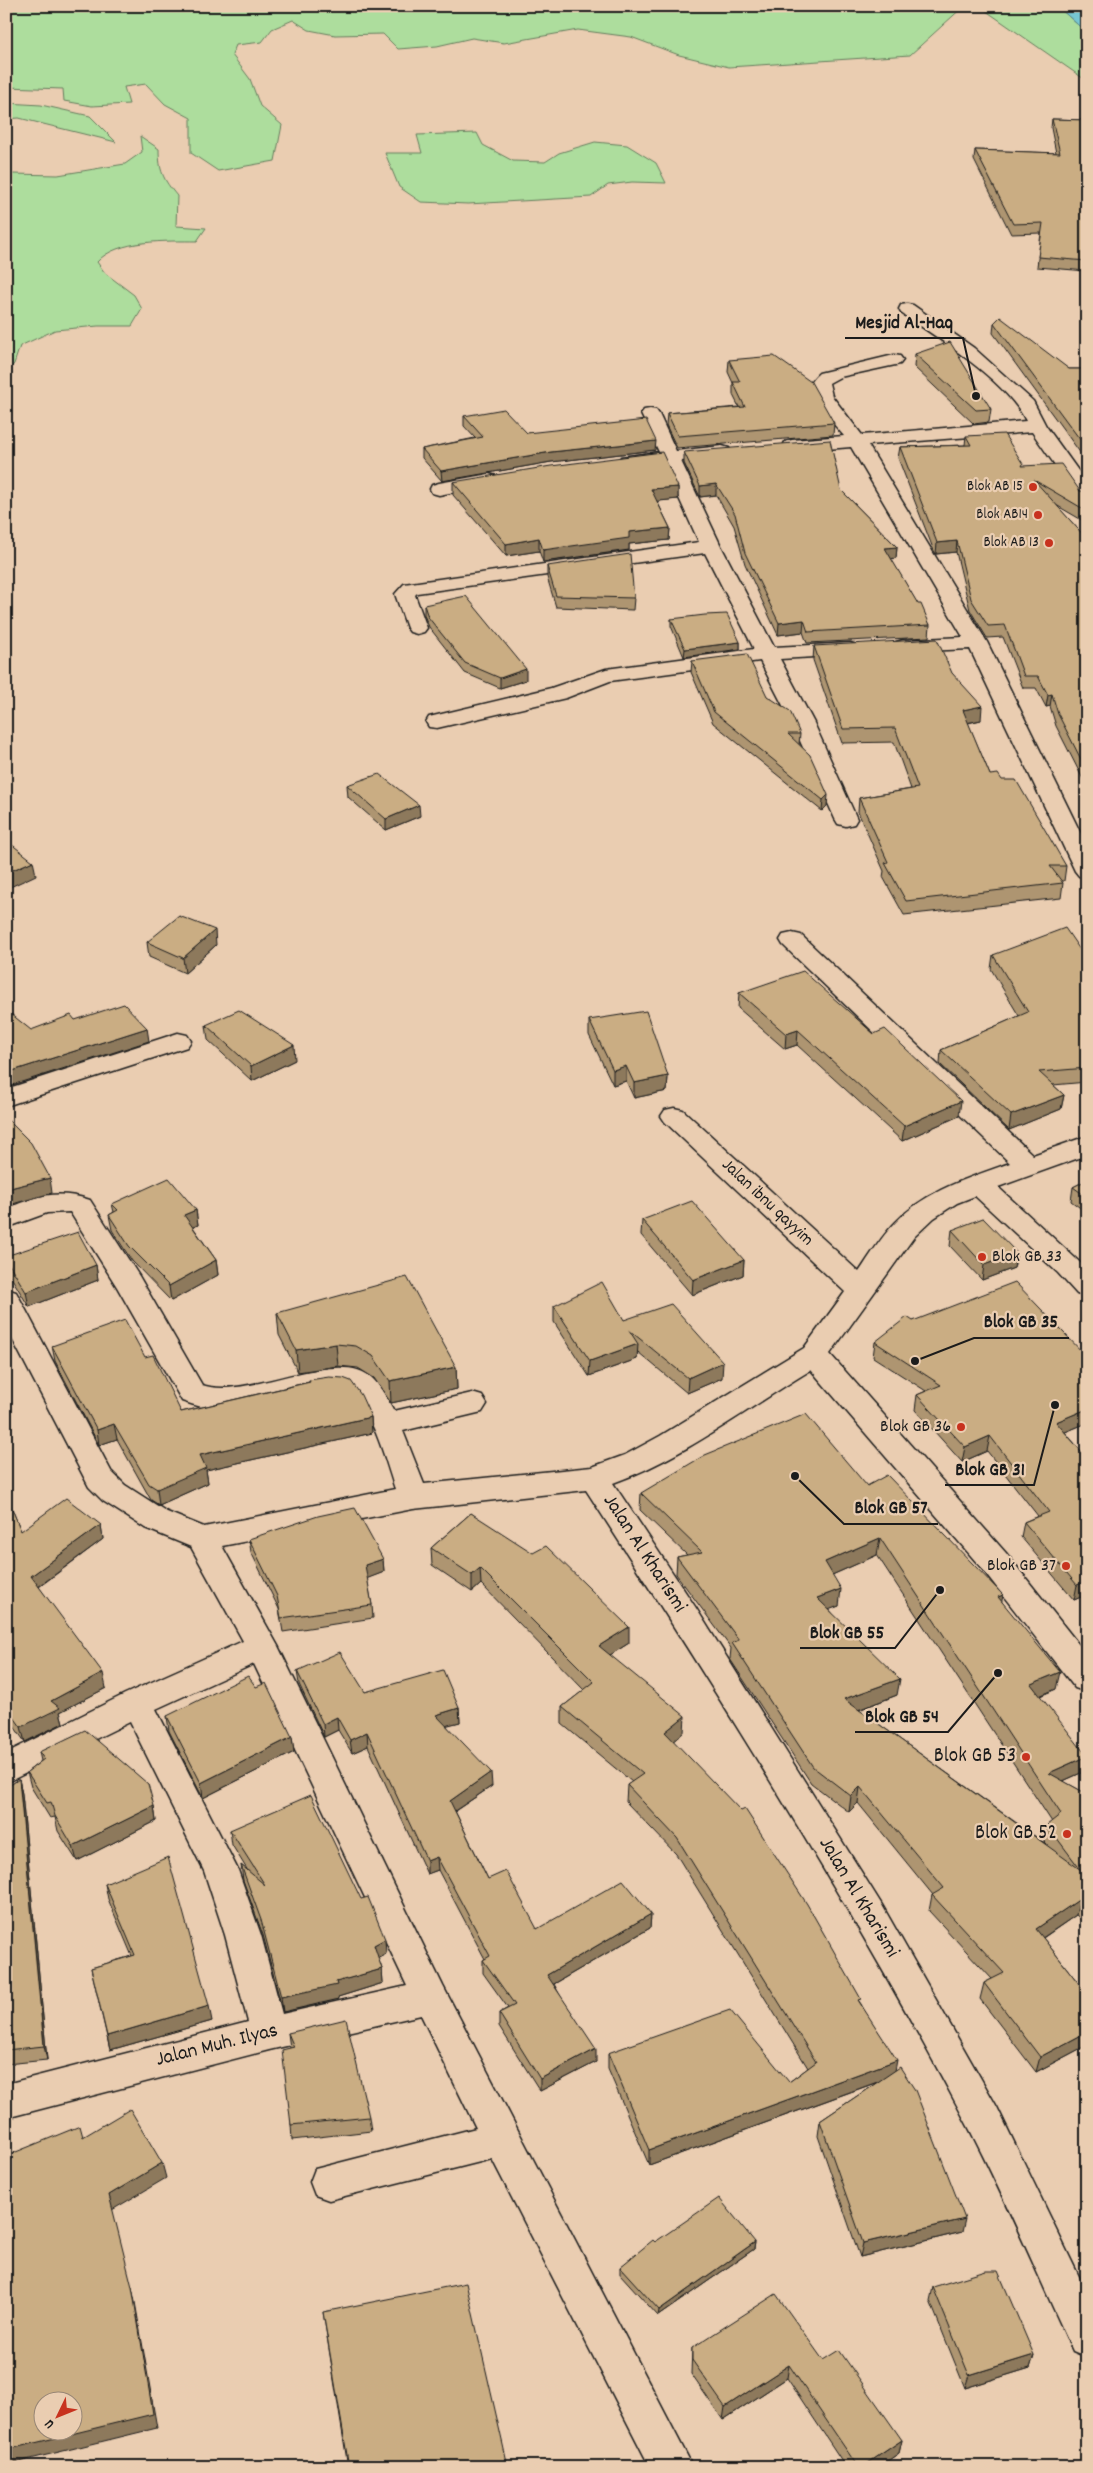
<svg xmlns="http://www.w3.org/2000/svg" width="1093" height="2473" viewBox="0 0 1093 2473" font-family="Dekko,sans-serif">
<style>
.green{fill:#addd9d;stroke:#647c5c}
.water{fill:#77c6d2;stroke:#538289}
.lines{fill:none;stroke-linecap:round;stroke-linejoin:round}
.minor-casing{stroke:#1c1c1c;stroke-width:3}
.minor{fill:#eacdb1;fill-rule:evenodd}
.wall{fill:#ae9571;stroke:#1c1c1c;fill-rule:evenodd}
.shaded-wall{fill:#8d795c;stroke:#1c1c1c}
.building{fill:#caad83;stroke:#1c1c1c;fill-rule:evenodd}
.poi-dot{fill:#c8321e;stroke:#eacdb1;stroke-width:2}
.labels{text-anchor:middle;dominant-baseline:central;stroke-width:4.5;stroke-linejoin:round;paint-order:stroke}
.far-poi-label{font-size:15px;fill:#1c1c1c;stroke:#eacdb1;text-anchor:end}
.street-label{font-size:18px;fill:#1c1c1c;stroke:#eacdb1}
.poi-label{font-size:18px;fill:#1c1c1c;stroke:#eacdb1;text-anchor:end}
.near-street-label{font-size:21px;fill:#1c1c1c;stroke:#eacdb1}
.near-poi-label{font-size:21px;fill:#1c1c1c;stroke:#eacdb1;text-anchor:end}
.leader{fill:none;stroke:#1c1c1c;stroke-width:2}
.callout-dot{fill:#1c1c1c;stroke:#eacdb1;stroke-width:2}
.callout-label{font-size:19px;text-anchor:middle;font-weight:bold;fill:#1c1c1c;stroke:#eacdb1;stroke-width:4.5;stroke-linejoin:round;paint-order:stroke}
</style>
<rect width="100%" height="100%" fill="#eacdb1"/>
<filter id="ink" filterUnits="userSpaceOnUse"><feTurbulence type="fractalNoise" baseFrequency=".02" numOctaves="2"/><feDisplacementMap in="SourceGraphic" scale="10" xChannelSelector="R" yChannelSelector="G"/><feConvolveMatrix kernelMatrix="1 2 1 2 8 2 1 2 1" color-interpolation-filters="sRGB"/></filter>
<g filter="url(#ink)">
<path class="green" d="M6,6H964L910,55L729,67L679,55L631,37L578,30L504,43L472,38L437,46L398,49L383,34L335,35L309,30L293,20L272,29L262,42L236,45L232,55L250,79L260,106L282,125L275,161L218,171L191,153V118L165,104L146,84L124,87L129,104L92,106L64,101L63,89L6,87Z
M979,6H1057L1087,33V81Z
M6,103L41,105L90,116L116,142L19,118L6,119Z
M477,133L483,145L513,161L545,162L559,153L595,142L627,145L656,163L666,183L632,182L608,185L591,197L468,204L421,202L399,187L385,153H422L417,135Z
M140,136L159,149C159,171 163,179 177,196L176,226L206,228L197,241C168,241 117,239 97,262L105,273L134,295L142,309L132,326H98L55,330L20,346L14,364L6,372V168L12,174L58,175L125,164L142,152Z"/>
<path class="water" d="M1057,6H1087V33Z"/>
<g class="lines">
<g class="minor-casing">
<path id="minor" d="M907,304L913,305L974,348L1033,401L1046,426L1087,483V503L1080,501L1032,432L868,445L987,642L1087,846V878L1079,876L1075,871L970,649L903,652L896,650L893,646L896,642L903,640L963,637L851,447L792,452L785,450L783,446L785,442L792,440L844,436C835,425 811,400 810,386C810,381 815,377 819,373L894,355L900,356L903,360L900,364L840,377L829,383L832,396L862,435L1026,421C1006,380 939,339 901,313L899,309L901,305Z
M650,409L656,410L659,414L676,451L722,446L729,448L731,452L729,456L722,458L681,461L721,546L774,647L850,643L857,645L860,649L857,653L850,655L780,659L814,723L857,819L854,824L846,826L838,824L835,819L792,723L760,661L610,681L566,698L437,728L429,727L426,722L429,717L551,688L606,669L754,649L705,553L417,593L415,595L427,628L424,632L417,634L410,632L407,628L395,594L404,584L699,542L663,463L628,467L621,465L619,461L621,457L659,452L641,414L644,410Z
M489,474L496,476L498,480L496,484L439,495L432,493L430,489L432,485L439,483Z
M792,933L801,935L1033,1155L1087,1136V1155L998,1187L1087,1269V1297L1077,1294L1058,1273L975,1196L957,1203L934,1218L914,1237L830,1354L1006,1553L1087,1655V1692L1075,1688L984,1571L811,1370C746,1409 685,1457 613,1483L696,1608L882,1905L997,2107L1087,2293V2357L1073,2351C1039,2278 1007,2202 970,2130C855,1910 721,1699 586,1490L413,1509L222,1546L278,1646L443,1986L693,2467H650L492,2159L329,2200L315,2195L310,2182L315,2169L476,2128L421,2015L269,2050L6,2118V2084L248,2022L225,1935L204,1871L130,1722L6,1783V1753L125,1694L243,1641L191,1547L145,1528L103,1501L89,1487L6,1327V1289L16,1292L20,1299L111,1471L125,1485L167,1512L204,1527L395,1489C385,1459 375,1418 353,1395C338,1379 252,1409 226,1410C211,1410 196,1406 182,1401L117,1287L70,1212L47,1213L6,1228V1209C37,1196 57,1189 90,1200L139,1276L202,1385C249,1401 338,1345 373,1379C382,1388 388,1401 394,1411L472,1393L482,1396L487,1404L482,1412L403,1431L424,1484L592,1467L625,1455L660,1436L804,1348L845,1292L665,1122L661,1116L665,1110L674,1108L683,1110L859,1272C870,1256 881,1237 895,1223C926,1190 969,1178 1010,1163L783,945L780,940L783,935ZM254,1664L407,1986L282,2014L261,1935L238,1870L156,1709Z
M178,1033L187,1035L191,1041L187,1047L6,1106V1089Z"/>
</g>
<use href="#minor" class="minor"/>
</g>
<path class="wall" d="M1052,119L1087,120V271L1037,267L1041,233L1011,234L974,160L975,150L1056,153L1051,128Z
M994,323L1069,369H1087V480L1082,473L1084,462H1087L993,333Z
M915,354L991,409L989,422L974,424L914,367Z
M729,360L834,423L833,435L677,448L666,425L667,413L739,407L733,395V383L728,372Z
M464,416L527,433L655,450L551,462L442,481L422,458V449L475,438L464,426Z
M966,436L1023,466L1080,491L1087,492V523L1056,505L1087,539V787L1056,726L1050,706L1046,707L1036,688H1023L1003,637L987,638L970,610L956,552L936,554L934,551L898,458L900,447L965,445Z
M684,452L841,490L897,547L896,558L891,559L930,625L929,637L807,643L803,632L778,635L745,564L734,526L716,495L700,497L684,463Z
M453,482L678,487V499L657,501L670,528L669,540L629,544V550L543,562L539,551L506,556L453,495Z
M547,566L634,598L633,610L556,607L547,577Z
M424,605L526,680L500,688L465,673L429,627L424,615Z
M671,619L740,642V649L684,657L671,626Z
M814,646L952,673L981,720L968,723L990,775L1066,866L1064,881H1061L1063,883L1061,898L904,915L883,877L884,871L858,812L859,798L911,789L894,742L842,743L813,660Z
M692,661L767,696L800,734L799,745L827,806L822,811L713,723L691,672Z
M347,785L420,816L386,830L348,797Z
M147,942L216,945L185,973L149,957Z
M993,955L1087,960V1082L1053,1085L1064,1095L1061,1109L1009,1130L940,1064L941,1050L1019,1016L991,969Z
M739,993L959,1116L902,1141L797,1045L785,1049L738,1008Z
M589,1020L668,1076L667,1091L634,1098L626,1081L613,1085L589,1035Z
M206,1025L295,1060L252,1081L208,1040Z
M1087,1180V1213L1071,1201L1073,1187Z
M112,1204L196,1210L198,1225L193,1227L216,1260L218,1275L171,1301L132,1261L112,1230L109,1215L114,1212Z
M642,1220L744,1260L743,1275L692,1295L641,1235Z
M952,1230L1017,1253L1014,1268L982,1280L950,1246Z
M6,1256L96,1265L98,1280L29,1307L8,1272L6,1264Z
M554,1306L624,1320L722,1378L687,1393L638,1352L637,1359L589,1376L554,1322Z
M277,1313L456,1367L457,1389L391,1403L374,1378L358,1368L338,1366L298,1372L279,1335Z
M913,1321L1087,1357V1423L1065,1432L1087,1458V1604L1081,1597L1074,1600L1021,1537L1024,1522L1038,1516L987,1451L962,1462L915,1410L917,1395L926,1391L873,1357L875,1342Z
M52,1346L145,1357L181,1412L309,1382V1380L371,1417L372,1433L206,1470L208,1483L159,1505L151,1500L117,1439L99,1445L55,1361Z
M867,1486L1002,1602L1056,1689L1040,1696L1083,1772L1063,1781L1087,1794V1924L1076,1915L1043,1938L1087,1994V2045L1036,2072L980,1999L984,1983L992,1979L929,1911L932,1895H933L858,1803L849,1812L811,1783L730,1659L731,1648L676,1574L677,1557L687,1555L640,1510L641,1493ZM877,1555L1052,1822L1047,1825L1044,1842L1046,1844L859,1710L897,1695L829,1609L839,1606L832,1575Z
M6,1494L21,1531L101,1525L103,1539L39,1587L106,1688L60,1712L63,1723L25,1742L6,1715Z
M471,1513L629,1643L610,1655L684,1732L673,1741L861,2004L895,2070L962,2232L860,2257L818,2136L820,2121L878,2082L649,2165L608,2069V2053L789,2082L808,2068L676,1854L626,1802L627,1785L632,1782L562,1724V1707L584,1690L481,1584L472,1592L432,1565L431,1548Z
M249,1539L383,1559L384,1572L367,1578L372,1605L373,1618L283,1632L279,1609L251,1552Z
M297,1671L365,1692L459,1708L460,1722L446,1725L492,1786L455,1811L488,1879L537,1929L651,1914L650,1928L554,1984L596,2062L540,2091L499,2026V2013L508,2008L483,1973V1960L485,1959L438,1870L427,1874L368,1746L352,1753L338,1730L324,1737L299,1684Z
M167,1716L292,1737L294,1752L203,1798L169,1731Z
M39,1752L154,1806L156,1821L77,1861L58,1831L55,1817L50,1818L31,1787L27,1772L41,1761Z
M19,1779L22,1794L47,2060L6,2064V1788Z
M230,1830L386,1954L378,1958L382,1969L383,1983L338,1997L339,1999L283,2012L263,1935L243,1880L241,1865L248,1871L232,1845Z
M105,1884L212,2021L110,2050L91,1968L132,1956L108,1899Z
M288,2033L369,2117L371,2131L292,2140L291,2125L290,2048Z
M655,2242H755L754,2249L658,2316L620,2274V2267Z
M933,2287L1034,2355L1030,2368L965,2388L930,2301Z
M323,2312L508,2467H348Z
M692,2348L823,2360L902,2440L899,2453L879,2467H846L787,2378L723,2420L691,2374Z"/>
<path class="shaded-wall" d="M656,441L655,450L551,462L442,481L441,471L551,452Z
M716,484V495L700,497V486Z
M678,487V499L651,502V489Z
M670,528L669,540L629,544V550L543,562V550L629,532Z
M539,538V551L506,556V544Z
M957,541L956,552L936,554L937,543Z
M897,547L896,558L884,560L885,548Z
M804,620L803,632L778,635L779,623Z
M740,642V649L684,657L685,649Z
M526,669V680L500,688V678Z
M1052,694L1050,706L1046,707L1048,695Z
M982,706L981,720L961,724L963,710Z
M828,795L827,806L822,811L823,800Z
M419,805L420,816L386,830V819Z
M33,861L36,875L6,889V873Z
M215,930L216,945L185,973L183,958Z
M6,949H8L10,961L6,963Z
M147,1028L149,1041L6,1087V1073Z
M798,1030L797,1045L785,1049L786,1034Z
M294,1045L295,1060L252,1081L251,1066Z
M626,1066V1081L613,1085V1070Z
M668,1076L667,1091L634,1098V1083Z
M1064,1095L1061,1109L1009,1130L1011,1115Z
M961,1101L959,1116L902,1141L904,1126Z
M50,1178L52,1193L16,1203L6,1207V1190L14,1187Z
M196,1210L198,1225L186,1230L184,1215Z
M1017,1253L1014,1268L982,1280L984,1265Z
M216,1260L218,1275L171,1301L169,1286Z
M744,1260L743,1275L692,1295L693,1280Z
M96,1265L98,1280L29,1307L26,1292Z
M336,1344L338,1366L298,1372L296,1350Z
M638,1344L637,1359L589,1376L590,1361Z
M723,1362L722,1378L687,1393L688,1378Z
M456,1367L457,1389L391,1403L390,1381Z
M9,1404L12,1419L6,1421V1405Z
M1087,1409V1423L1053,1437L1056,1422Z
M371,1417L372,1433L206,1470L208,1483L159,1505L157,1489L200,1455Z
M114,1424L117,1439L99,1445L97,1430Z
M990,1436L987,1451L962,1462L965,1447Z
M101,1525L103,1539L34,1590L31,1576Z
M880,1538L877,1555L823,1579L825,1562Z
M383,1559L384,1572L366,1579L365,1565Z
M480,1568L481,1584L472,1592V1575Z
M1085,1582L1081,1597L1074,1600L1077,1585Z
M841,1589L839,1606L815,1615L817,1598Z
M1003,1595L1000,1611L998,1597Z
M629,1627V1643L599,1662V1646Z
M1060,1672L1056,1689L1027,1701L1031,1684Z
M103,1673L106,1688L60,1712L63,1723L25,1742L21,1727L51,1701Z
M900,1679L897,1695L842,1716L844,1699Z
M459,1708L460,1722L437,1728L436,1715Z
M685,1716L684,1732L664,1749L665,1732Z
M337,1717L338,1730L324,1737L323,1724Z
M367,1732L368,1746L352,1753L350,1740Z
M292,1737L294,1752L203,1798L201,1783Z
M1087,1756L1083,1772L1045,1789L1049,1773Z
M491,1772L492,1786L450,1814V1801Z
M19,1779L22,1794L47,2060L44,2046Z
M860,1787L858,1803L849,1812L851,1796Z
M154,1806L156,1821L77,1861L73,1846Z
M437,1857L438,1870L427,1874V1861Z
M1080,1899L1076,1915L1032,1945L1036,1929Z
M651,1914L650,1928L547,1988V1975Z
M385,1939L386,1954L375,1960L374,1945Z
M382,1969L383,1983L338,1997L339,1999L283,2012L281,1997Z
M209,2006L212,2021L110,2050L107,2036Z
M1087,2032V2045L1036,2072L1040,2057Z
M596,2049V2062L540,2091V2079Z
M897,2060L894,2076L649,2165V2150Z
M162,2163L166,2178L112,2210L109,2195Z
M965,2219L962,2232L860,2257L863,2243Z
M755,2242L754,2249L658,2316L659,2310Z
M132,2287L135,2302L157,2428L6,2465V2450Z
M1034,2355L1030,2368L965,2388L969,2375Z
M789,2365L787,2378L723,2420L725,2407Z
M902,2440L899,2453L879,2467H862Z"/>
<path class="building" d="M1052,119L1087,120V261L1038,257L1043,223L1013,224L975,150L1060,153Z
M1000,317L1069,369H1087V449L994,323Z
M950,342L991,409L976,410L915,354Z
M774,356L811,382L834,423L678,436L667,413L745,407L733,382H740L729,360Z
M504,409L527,433L646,420L656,441L551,452L441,471L422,449L483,437L464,416Z
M1004,434L1023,464L1022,466L1061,464L1080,491L1087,492V511L1034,480L1087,539V771L1058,714L1052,694L1048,695L1038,676H1024L1005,625L988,626L971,599L957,541L937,543L936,540L900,447L971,445L966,436Z
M830,440L841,490L897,547L885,548L918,604H921L930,625L808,632L804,620L779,623L745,553L735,514L716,484L700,486L684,452Z
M662,452L678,487L651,489L670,528L629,532V538L543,550L539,538L506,544L453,482L551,466Z
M630,554L634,598L556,596L547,566Z
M466,596L526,669L500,678L465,663L428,617L424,605Z
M727,614L740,642L685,649L671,619L705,615Z
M937,639L952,673L982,706L963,710L990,775L998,774L1002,780H1016L1066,866H1050L1063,883L906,901L885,863L888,862L859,798L918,788L895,728L843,729L814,646Z
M747,654L767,696L790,711L800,734H788L810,755L828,795L823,800L714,712L692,661Z
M379,774L419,805L386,819L347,785Z
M6,840L33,861L6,873Z
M179,916L215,930L183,958L147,942Z
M1065,928L1087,960V1068L1039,1072L1064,1095L1011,1115L941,1050L1028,1012L993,955Z
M803,971L874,1034L885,1029L961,1101L904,1126L798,1030L786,1034L739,993Z
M124,1004L147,1028L6,1073V1010L31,1030L71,1015L75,1020Z
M239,1010L294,1045L251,1066L206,1025Z
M646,1011L668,1076L634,1083L626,1066L613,1070L589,1020Z
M6,1118L31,1143L50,1178L14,1187L6,1190Z
M169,1178L196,1210L184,1215L216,1260L169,1286L129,1246L109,1215L118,1210L112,1204Z
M1087,1180V1197L1073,1187Z
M692,1201L744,1260L693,1280L642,1220Z
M983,1218L1017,1253L984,1265L952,1230Z
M78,1232L96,1265L26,1292L6,1259V1256Z
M407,1277L456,1367L390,1381L373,1356L356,1346L336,1344L296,1350L277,1313Z
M602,1282L624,1320L671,1304L723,1362L688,1378L629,1330L638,1344L590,1361L554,1306Z
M1015,1282L1087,1357V1409L1056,1422L1087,1458V1584L1085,1582L1077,1585L1024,1522L1049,1512L990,1436L965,1447L917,1395L941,1385L875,1342L907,1317L913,1321Z
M125,1320L145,1357L153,1355L181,1412L310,1382L309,1380L329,1377L343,1378L351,1381L361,1395L371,1417L200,1455L206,1468L157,1489L149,1484L114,1424L97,1430L52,1346Z
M6,1398L9,1404L6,1405Z
M806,1414L867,1486L887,1475L1003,1595L998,1597L1060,1672L1031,1684L1087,1756L1049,1773L1087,1794V1905L1080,1899L1036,1929L1087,1994V2032L1040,2057L984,1983L1004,1973L932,1895L944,1888L860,1787L851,1796L813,1767L732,1643L739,1640L677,1557L702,1552L641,1493L705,1455ZM880,1538L1061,1814L1047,1825L1081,1870L844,1699L900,1679L817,1598L841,1589L825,1562Z
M6,1494L21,1531L66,1498L101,1525L31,1576L103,1673L51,1701L60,1708L21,1727L6,1706Z
M355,1508L383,1559L365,1565L372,1605L281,1618L277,1596L249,1539L318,1516Z
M471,1513L533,1553L546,1546L629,1627L599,1646L685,1716L665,1732L741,1811L745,1809L807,1904L861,1999L858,2000L897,2060L649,2150L608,2053L730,2010L789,2082L816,2062L677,1838L627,1785L643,1774L562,1707L594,1682L480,1568L472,1575L431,1548Z
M340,1652L365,1692L443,1670L459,1708L436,1715L491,1772L450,1801L488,1879L506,1871L537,1929L623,1880L651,1914L547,1975L596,2049L540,2079L499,2013L515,2005L483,1960L490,1956L437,1857L427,1861L367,1732L350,1740L337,1717L323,1724L297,1671Z
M248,1676L256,1687L266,1683L292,1737L201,1783L167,1716Z
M85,1730L148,1784L154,1806L73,1846L55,1816L51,1802L47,1803L27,1772L44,1759L39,1752Z
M19,1779L44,2046L6,2050V1788Z
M311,1795L361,1899L368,1897L385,1939L374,1945L382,1969L336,1982L337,1985L281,1997L261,1920L241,1865L265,1885L230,1830Z
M168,1857L209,2006L107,2036L91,1968L135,1955L105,1884Z
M346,2019L369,2117L291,2125L282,2050L294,2047L288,2033Z
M900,2067L915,2090L965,2219L863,2243L820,2121Z
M130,2109L162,2163L109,2195L132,2287L153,2414L6,2450V2407H8L6,2397V2145L11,2154L80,2126L83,2137ZM42,2400H72V2430H42Z
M719,2198L755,2242L659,2310L620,2267L653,2240L655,2242Z
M986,2271H998L1034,2355L969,2375L933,2287Z
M466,2283L508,2467H349L323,2312Z
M776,2294L823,2360L839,2350L902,2440L862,2467H858L789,2365L725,2407L692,2360V2348Z"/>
</g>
<g class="poi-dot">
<circle cx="1033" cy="487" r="5"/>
<circle cx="1038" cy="515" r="5"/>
<circle cx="1049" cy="543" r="5"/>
<circle cx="982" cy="1257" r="5"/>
<circle cx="961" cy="1427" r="5"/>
<circle cx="1066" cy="1566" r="5"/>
<circle cx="1026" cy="1757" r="5"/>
<circle cx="1067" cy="1834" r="5"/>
</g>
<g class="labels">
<g class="far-poi-label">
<text x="1023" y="487">Blok AB 15</text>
<text x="1028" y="515">Blok AB14</text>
<text x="1039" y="543">Blok AB 13</text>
</g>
<g class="street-label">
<text transform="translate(767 1203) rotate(43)">Jalan ibnu qayyim</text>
</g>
<g class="poi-label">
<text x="992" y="1257" text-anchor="start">Blok GB 33</text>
<text x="951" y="1427">Blok GB 36</text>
<text x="1056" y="1566">Blok GB 37</text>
</g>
<g class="near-street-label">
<text transform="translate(644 1554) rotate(57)">Jalan Al Kharismi</text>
<text transform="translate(858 1898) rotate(59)">Jalan Al Kharismi</text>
<text transform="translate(217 2046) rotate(-14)">Jalan Muh. Ilyas</text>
</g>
<g class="near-poi-label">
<text x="1016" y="1757">Blok GB 53</text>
<text x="1057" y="1834">Blok GB 52</text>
</g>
</g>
<path class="leader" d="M976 396L963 338H845M915 1361L974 1338H1069M1055 1405L1034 1485H945M795 1476L844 1524H938M940 1590L895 1648H800M998 1673L948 1732H855"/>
<g class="callout-dot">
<circle cx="976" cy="396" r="5"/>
<circle cx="915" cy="1361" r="5"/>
<circle cx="1055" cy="1405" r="5"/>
<circle cx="795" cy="1476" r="5"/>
<circle cx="940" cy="1590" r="5"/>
<circle cx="998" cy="1673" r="5"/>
</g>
<g class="callout-label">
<text x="904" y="328">Mesjid Al-Haq</text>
<text x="1021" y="1327">Blok GB 35</text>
<text x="990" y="1475">Blok GB 31</text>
<text x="891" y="1513">Blok GB 57</text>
<text x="847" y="1638">Blok GB 55</text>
<text x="902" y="1722">Blok GB 54</text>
</g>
<rect width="1093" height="2473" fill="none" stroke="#eacdb1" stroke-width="25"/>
<rect x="12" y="12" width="1068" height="2448" fill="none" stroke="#1c1c1c" stroke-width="2" filter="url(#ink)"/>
<g transform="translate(58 2416) rotate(227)"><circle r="24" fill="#eacdb1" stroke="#988675"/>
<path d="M0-4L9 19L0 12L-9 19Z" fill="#c8321e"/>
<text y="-8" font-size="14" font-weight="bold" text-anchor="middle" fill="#1c1c1c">U</text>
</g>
</svg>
